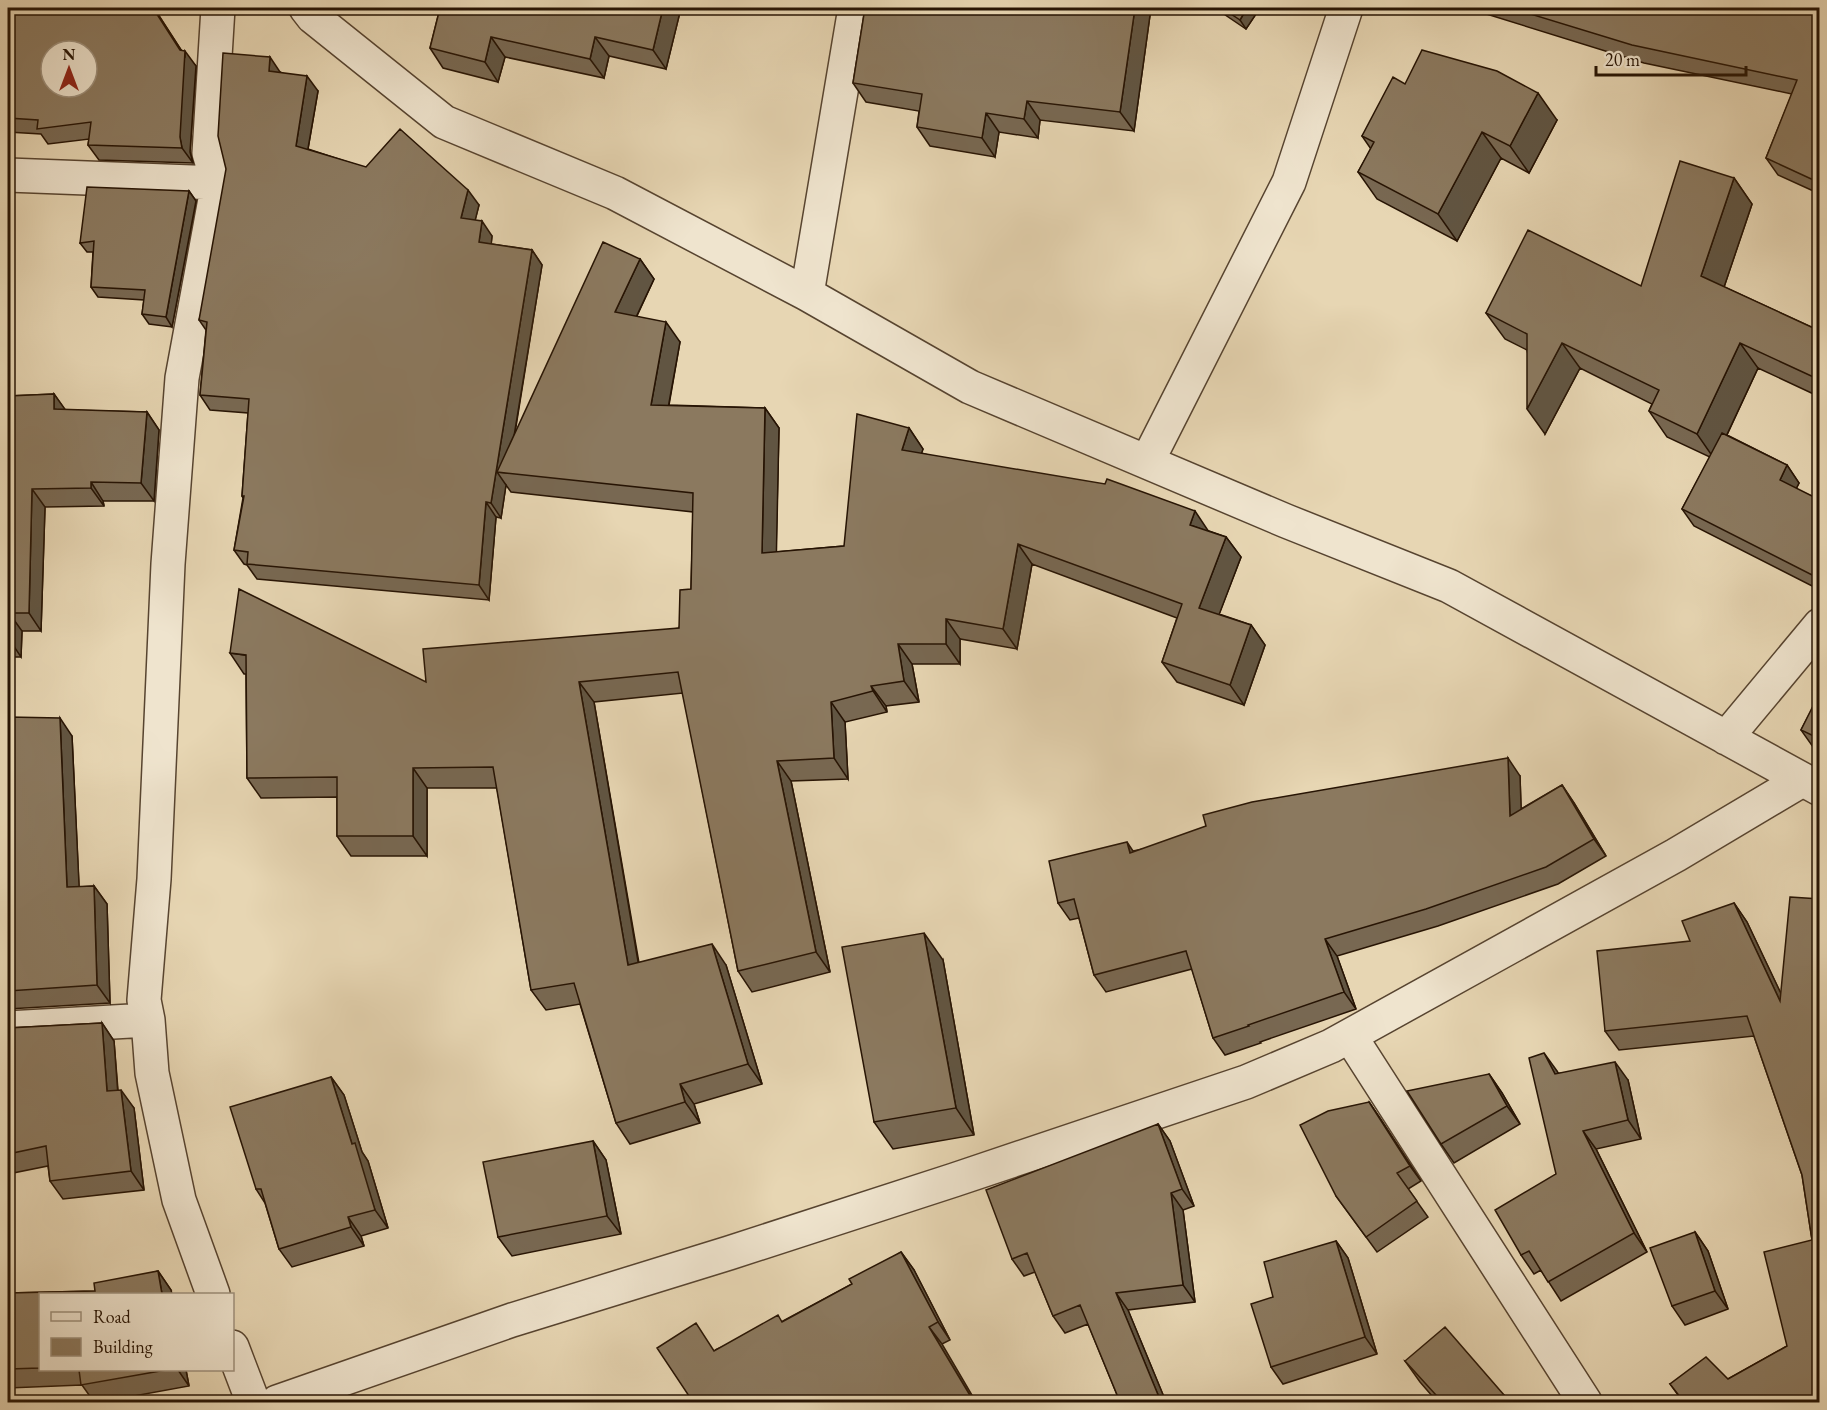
<svg xmlns="http://www.w3.org/2000/svg" width="1827" height="1410" viewBox="0 0 1827 1410" font-family="'EB Garamond',serif">
<style>
.lines{fill:none;stroke-linecap:round;stroke-linejoin:round}
.minor-casing{stroke:#574430;stroke-width:36}
.minor{stroke:#efe4ce;stroke-width:33}
.wall{fill:#786852;stroke:#271404;stroke-width:1.5}
.shaded-wall{fill:#615542;stroke:#271404;stroke-width:1.5}
.building{fill:#8b795f;stroke:#271404;stroke-width:1.5;fill-rule:evenodd}
</style>
<rect width="100%" height="100%" fill="#e7d6b3"/>
<filter id="stains"><feTurbulence type="fractalNoise" baseFrequency=".00333" numOctaves="4"/><feColorMatrix values="0 0 0 0 .2 0 0 0 0 .09 0 0 0 0 .02 0 0 0 .5 -.17"/></filter>
<radialGradient id="worn" r=".72"><stop offset=".6" stop-color="#630" stop-opacity="0"/><stop offset="1" stop-color="#630" stop-opacity=".3"/></radialGradient>
<g class="lines">
<g class="minor-casing">
<path id="minor" d="M306,8L313,17L444,122L615,193L807,294L970,387L1286,521L1449,586L1820,789
M8,175L218,183
M807,294L855,8
M1147,462L1289,182L1346,8
M1726,738L1820,625
M8,1028L148,1020
M1350,1036L1585,1402
M213,1294L179,1200L152,1073L148,1020L144,1000L154,879L168,564L182,378L218,183L209,153L218,8
M232,1347L253,1402
M277,1402L512,1320L729,1253L954,1180L1246,1082L1331,1046L1676,855L1802,780"/>
</g>
<use href="#minor" class="minor"/>
</g>
<path class="wall" d="M8,8H154L181,50L196,66L190,152L193,163L99,160L88,145L89,139L48,144L41,134L8,132Z
M440,8H681L666,69L609,56L604,78L505,57L498,82L443,68L430,48Z
M865,8H1151L1134,131L1040,120L1038,138L999,132L995,157L930,146L917,127L919,111L866,102L853,83Z
M1215,8H1260L1246,29Z
M1467,8H1786L1820,14V194L1778,175L1766,158L1792,94L1644,63Z
M280,72L318,91L308,149L479,205L475,220L492,236L491,244L532,250L542,265L515,433L640,259L654,279L637,316L680,342L669,405L765,408L779,428L776,552L844,546L909,428L923,449L921,453L1209,531L1226,537L1241,557L1219,614L1251,625L1265,645L1244,705L1177,682L1162,662L1177,618L1032,564L1017,649L960,639V664H912L919,702L886,706L887,712L845,722L848,779L791,781L830,972L752,992L738,971L683,693L594,702L639,963L726,965L762,1084L694,1104L700,1123L630,1144L616,1123L580,1004L546,1010L531,990L497,788H427V856H351L337,836V797L261,798L247,778L246,674H244L230,653L426,682L679,628L691,589L693,512L511,492L506,485L501,518L496,517L489,600L257,579L247,565L244,564L234,550L243,498L242,496L248,413L210,410L200,395L206,330L199,320Z
M1405,84L1557,120L1529,173L1501,158L1457,241L1377,199L1358,172L1371,149L1362,136Z
M1734,178L1752,204L1724,287L1820,331V397L1758,368L1727,435L1787,465L1799,483L1796,489L1820,500V590L1694,526L1682,509L1710,457L1667,437L1649,411L1652,404L1580,368L1545,434L1527,350L1505,339L1486,313L1641,286Z
M189,191L196,201L172,327L149,324L142,314L144,300L98,297L91,287L93,252H87L80,243Z
M54,394L65,410L147,412L159,430L154,501H103L104,506L45,507L41,631H22L21,657H8V396Z
M1820,694V750L1813,747L1801,730Z
M8,717L72,736L79,887L94,886L107,904L110,1003L8,1009Z
M1520,776L1521,809L1562,785L1574,803L1606,856L1558,884L1438,926L1337,956L1356,1009L1260,1042L1261,1043L1225,1055L1213,1038L1192,969L1106,992L1094,975L1079,918L1070,920L1058,903L1133,851Z
M1820,899V1402H1683L1670,1384L1728,1379L1787,1346L1812,1240L1802,1175L1754,1036L1619,1050L1605,1031L1690,941L1734,903L1747,922L1781,994Z
M943,960L974,1135L893,1149L874,1122Z
M102,1023L114,1041L118,1090L134,1108L144,1190L63,1199L50,1181L48,1166L8,1174V1028Z
M1557,1071L1558,1073L1628,1080L1641,1139L1596,1149L1647,1252L1561,1301L1541,1270L1534,1274L1521,1255L1556,1174Z
M1489,1074L1502,1093L1520,1124L1454,1163L1441,1144Z
M331,1077L344,1095L362,1152L368,1161L388,1228L361,1236L364,1246L292,1267L279,1249L265,1203L256,1189Z
M1369,1102L1421,1181L1408,1189L1428,1217L1377,1252L1336,1196Z
M1158,1124L1170,1141L1194,1206L1183,1210L1195,1302L1128,1310L1166,1402H1120L1088,1324L1065,1333L1053,1316L1035,1272L1024,1276L1012,1259Z
M593,1141L606,1160L621,1234L512,1256L498,1237Z
M1695,1232L1708,1251L1728,1309L1685,1325L1672,1306Z
M1336,1241L1348,1258L1377,1354L1283,1384L1271,1367L1273,1297Z
M901,1252L914,1270L950,1340L942,1344L715,1350L783,1321L852,1284Z
M158,1271L171,1290L40,1294V1370H186L189,1386L101,1402H94L82,1385L8,1388V1293L95,1291Z
M1405,1361L1504,1395L1509,1402H1424L1433,1397L1420,1382Z"/>
<path class="shaded-wall" d="M153,8H154L185,56V51L196,66L190,152L193,163L182,148Z
M663,8H681L666,69L653,50Z
M1135,8H1151L1134,131L1120,112Z
M1247,8H1260L1246,29L1240,20Z
M491,37L505,57L498,82L485,62Z
M595,37L609,56L604,78L590,59Z
M270,57L280,72L279,86L269,71Z
M307,76L318,91L306,160L296,146Z
M1538,93L1557,120L1529,173L1510,146Z
M1027,101L1040,120L1038,138L1024,119Z
M986,113L999,132L995,157L982,138Z
M1482,132L1501,158L1457,241L1438,214Z
M1734,178L1752,204L1719,302L1701,276Z
M468,190L479,205L472,233L461,218Z
M189,191L196,201L172,327L166,317Z
M8,217V218L10,263L8,260Z
M482,221L492,236L490,257L479,242Z
M532,250L542,265L508,473L497,472L506,485L501,518L491,503Z
M640,259L654,279L629,332L615,312Z
M666,322L680,342L665,425L651,405Z
M1562,343L1580,368L1545,434L1527,409Z
M1740,343L1758,368L1715,460L1697,434Z
M54,394L67,412L54,409Z
M765,408L779,428L776,573L762,553Z
M147,412L159,430L154,501L141,483Z
M909,428L923,449L916,470L902,450Z
M1787,465L1799,483L1792,497L1780,480Z
M91,482L103,501L104,506L91,488Z
M32,489L45,507L41,631L29,613Z
M486,502L496,517L489,600L479,585Z
M1195,511L1209,532L1190,525Z
M1226,537L1241,557L1214,628L1199,608Z
M1018,544L1032,564L1017,649L1003,629Z
M9,613L22,631L21,657L9,639Z
M946,619L960,639V664L946,644Z
M1251,625L1265,645L1244,705L1230,685Z
M898,644L912,664L919,702L904,681Z
M579,682L594,702L642,985L628,965Z
M871,686L886,706L887,712L873,691Z
M831,702L845,722L848,779L834,758Z
M60,718L72,736L80,905L67,887Z
M1508,758L1520,776L1522,833L1510,816Z
M777,761L791,781L830,972L816,952Z
M413,768L427,788V856L413,836Z
M1562,785L1574,803L1606,856L1594,839Z
M1127,842L1139,860L1130,853Z
M94,886L107,904L110,1003L97,985Z
M1734,903L1747,922L1794,1021L1780,1001Z
M924,933L943,960L974,1135L956,1108Z
M1325,939L1337,956L1356,1009L1344,992Z
M712,944L726,965L762,1084L748,1064Z
M102,1023L114,1041L119,1109L107,1091Z
M1544,1053L1557,1071L1568,1093L1555,1074Z
M1615,1062L1628,1080L1641,1139L1628,1120Z
M1489,1074L1502,1093L1520,1124L1507,1106Z
M331,1077L344,1095L362,1152L368,1161L388,1228L375,1210L352,1144Z
M680,1084L694,1104L700,1123L685,1102Z
M121,1090L134,1108L144,1190L131,1171Z
M1369,1102L1380,1118L1421,1181L1410,1166Z
M1158,1124L1170,1141L1194,1206L1182,1189Z
M1583,1131L1596,1149L1647,1252L1634,1233Z
M593,1141L606,1160L621,1234L607,1216Z
M1171,1193L1183,1210L1195,1302L1183,1285Z
M348,1217L361,1236L364,1246L351,1227Z
M1695,1232L1708,1251L1728,1309L1715,1291Z
M1336,1241L1348,1258L1377,1354L1365,1337Z
M901,1252L914,1270L950,1340L938,1322Z
M158,1271L171,1290L172,1294H162Z
M1116,1293L1128,1310L1166,1402H1161Z
M929,1327L942,1344L976,1402H974Z
M178,1370H186L189,1386Z"/>
<path class="building" d="M8,8H153L180,50L185,51L180,137L182,148L88,145L91,122L37,129L38,120L8,118ZM51,51H87V87H51Z
M440,8H663L653,50L595,37L590,59L491,37L485,62L430,48Z
M865,8H1135L1120,112L1027,101L1024,119L986,113L982,138L917,127L922,94L853,83Z
M1222,8H1247L1240,20Z
M1511,8H1786L1820,14V183L1766,158L1797,80L1632,45Z
M1422,50L1497,71L1538,93L1510,146L1482,132L1438,214L1358,172L1374,142L1362,136L1393,77L1405,84Z
M223,53L270,57L269,71L307,76L296,146L366,167L400,129L468,190L461,218L482,221L479,242L532,250L491,503L486,502L479,585L247,564L248,552L234,550L244,496H242L249,399L200,395L207,322L199,320L226,169L218,136Z
M1680,161L1734,178L1701,276L1820,331V380L1740,343L1697,434L1649,411L1659,390L1562,343L1527,409V334L1486,313L1528,230L1641,286Z
M87,187L189,191L166,317L142,314L145,290L91,287L94,241L80,243Z
M603,242L640,259L615,312L666,322L651,405L765,408L762,553L844,546L857,414L909,428L902,450L1105,484L1107,479L1195,511L1190,525L1226,537L1199,608L1251,625L1230,685L1162,662L1182,604L1018,544L1003,629L946,619V644H898L904,681L871,686L873,691L831,702L834,758L777,761L816,952L738,971L678,672L579,682L628,965L712,944L748,1064L680,1084L685,1102L616,1123L574,983L531,990L493,767L413,768V836H337V777L247,778L246,655L230,653L239,589L426,682L423,649L679,628L680,590L691,589L693,493L497,472Z
M54,394V409L147,412L141,483L91,482V488L32,489L29,613H9V639H8V396Z
M1722,433L1787,465L1780,480L1820,500V579L1682,509Z
M1819,694H1820V739L1801,730Z
M8,717L60,718L67,887L94,886L97,985L8,991Z
M1508,758L1510,816L1562,785L1594,839L1546,867L1426,909L1325,939L1344,992L1248,1025L1249,1026L1213,1038L1186,951L1094,975L1074,899L1058,903L1049,861L1127,842L1130,853L1206,826L1203,815L1252,802Z
M1790,897L1820,899V1402H1684L1670,1384L1706,1357L1728,1379L1787,1346L1764,1252L1812,1240L1802,1175L1747,1016L1605,1031L1597,951L1690,941L1682,921L1734,903L1780,1001Z
M924,933L956,1108L874,1122L842,947Z
M102,1023L107,1091L121,1090L131,1171L50,1181L46,1146L8,1154V1028Z
M1544,1053L1555,1074L1615,1062L1628,1120L1583,1131L1634,1233L1548,1282L1529,1251L1521,1255L1495,1210L1556,1174L1529,1058Z
M1489,1074L1507,1106L1441,1144L1407,1091Z
M331,1077L352,1144L355,1143L375,1210L348,1217L351,1227L279,1249L261,1189H256L230,1107Z
M1369,1102L1410,1166L1397,1173L1417,1201L1366,1237L1336,1196L1300,1125L1328,1111Z
M1158,1124L1182,1189L1171,1193L1183,1285L1116,1293L1161,1402H1120L1080,1305L1053,1316L1027,1253L1012,1259L986,1190Z
M593,1141L607,1216L498,1237L483,1162Z
M1695,1232L1715,1291L1672,1306L1650,1248Z
M1336,1241L1365,1337L1271,1367L1251,1304L1273,1297L1264,1262Z
M901,1252L938,1322L929,1327L974,1402H693L657,1348L696,1323L714,1351L778,1315L782,1322L852,1284L849,1279Z
M158,1271L162,1294H40V1368L8,1369V1293L95,1291L94,1283Z
M1445,1327L1504,1395L1496,1402H1424L1436,1395L1405,1361Z
M79,1370H166L81,1385Z"/>
<rect width="1827" height="1410" fill="none" stroke="#e7d6b3" stroke-width="30"/>
<rect x="9" y="9" width="1809" height="1392" fill="none" stroke="#271404" stroke-width="3"/>
<rect x="15" y="15" width="1797" height="1380" fill="none" stroke="#271404" stroke-width="1.5"/>
<rect x="39" y="1293" width="195" height="78" fill="#efe4ce" stroke="#9f917d" stroke-width="1.5"/>
<rect x="51" y="1312" width="30" height="9" fill="#efe4ce" stroke="#9f917d" stroke-width="1.5"/>
<text x="93" y="1323" font-size="18" fill="#271404">Road</text>
<rect x="51" y="1338" width="30" height="18" fill="#8b795f" stroke="#9f917d" stroke-width="1.5"/>
<text x="93" y="1353" font-size="18" fill="#271404">Building</text>
<g transform="translate(69 69)"><circle r="28" fill="#efe4ce" stroke="#9f917d" stroke-width="1.5"/>
<path d="M0-4.5L10 22L0 15L-10 22Z" fill="#8f2418"/>
<text y="-9" font-size="16" font-weight="bold" text-anchor="middle" fill="#271404">N</text>
</g>
<path d="M1596 66v9h150v-9" fill="none" stroke="#271404" stroke-width="3"/>
<text x="1605" y="66" font-size="18" fill="#271404" stroke="#efe4ce" stroke-width="4.5" paint-order="stroke">20 m</text>
<rect width="100%" height="100%" filter="url(#stains)"/>
<rect width="100%" height="100%" fill="url(#worn)"/>
</svg>
